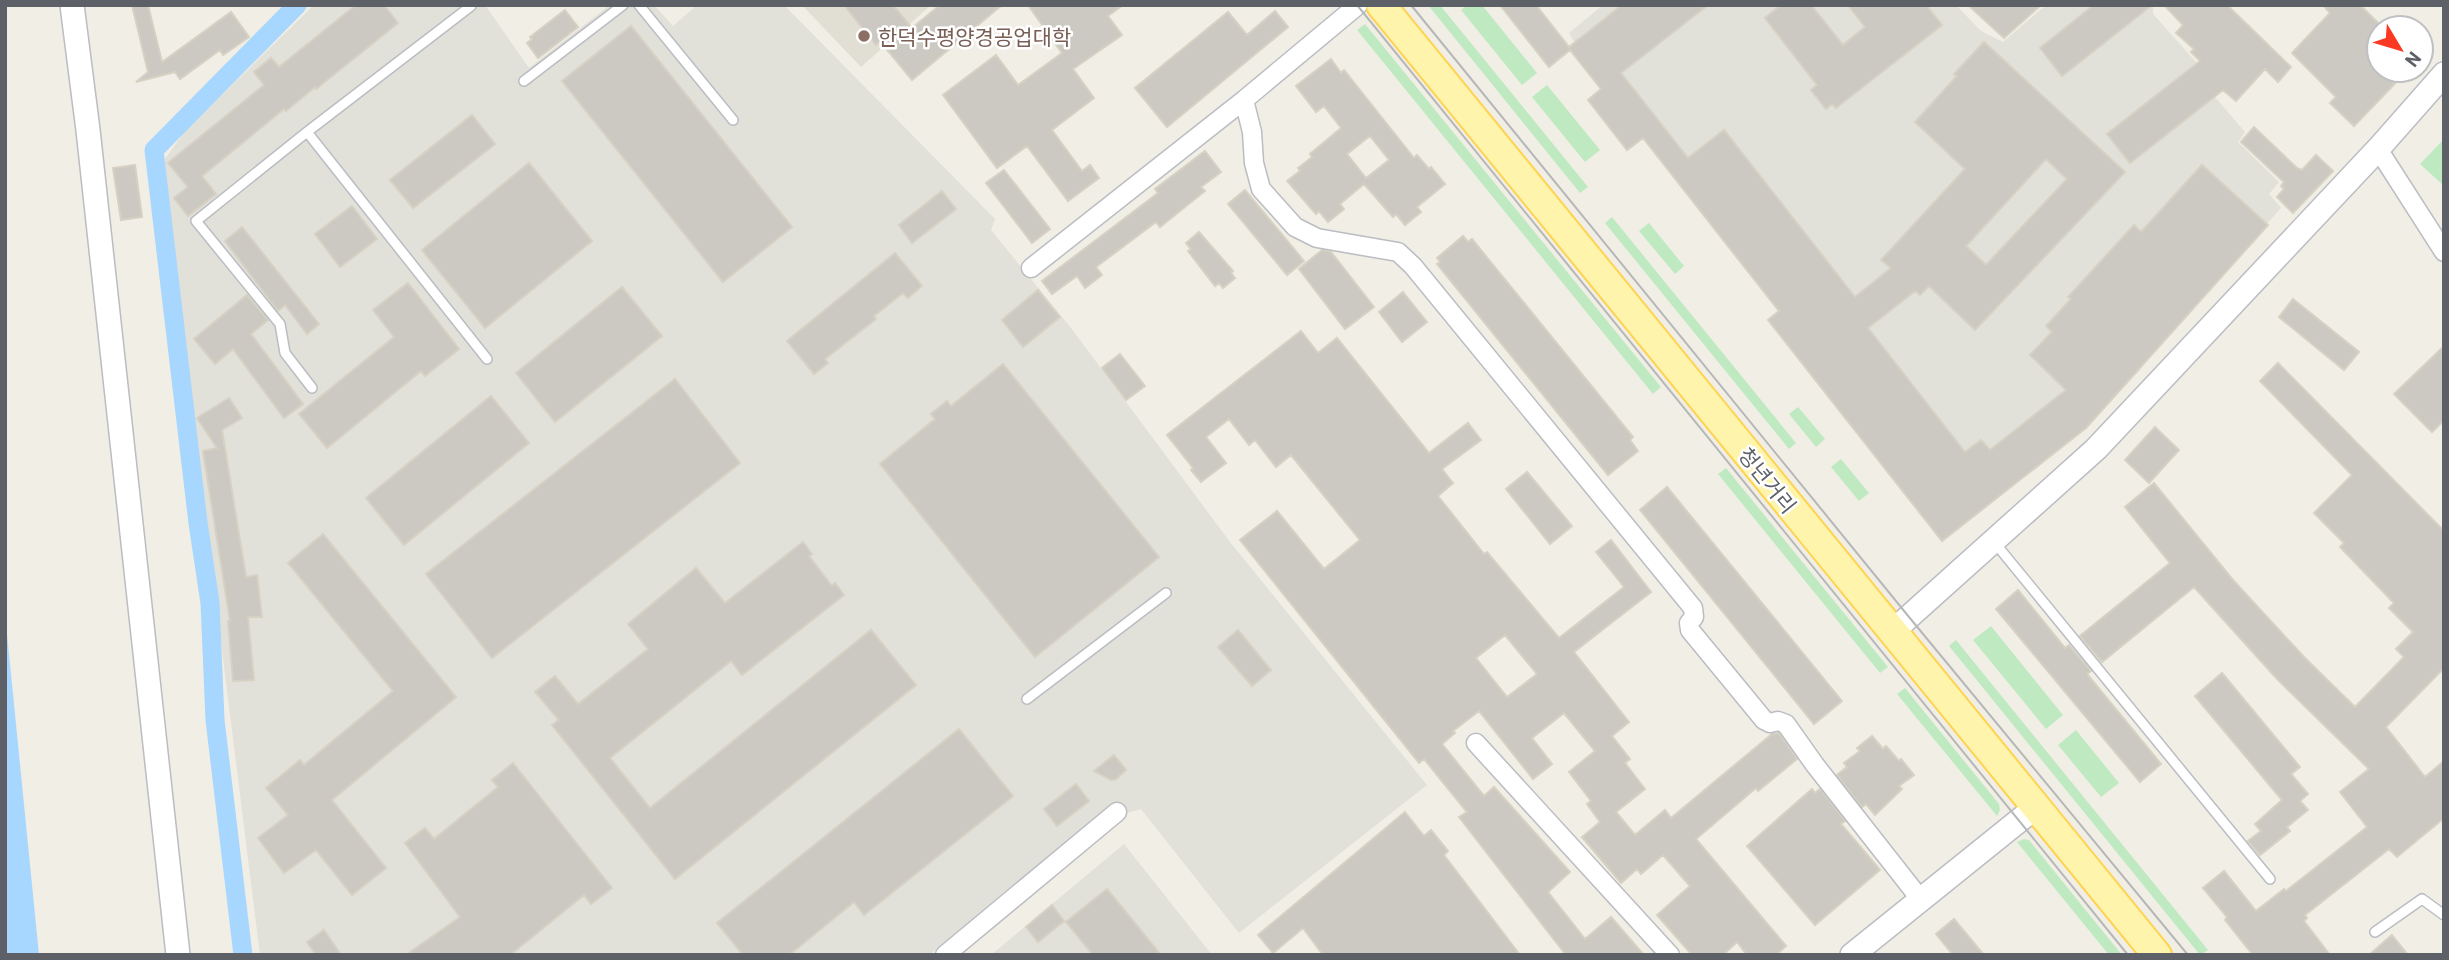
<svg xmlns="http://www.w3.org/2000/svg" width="2449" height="960" viewBox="0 0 2449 960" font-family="Barlow,'Noto Sans KR',sans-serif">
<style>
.industrial{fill:#e1e0d9}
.education{fill:#e1ded4}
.green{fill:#bfeac1}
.water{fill:#a7d6ff}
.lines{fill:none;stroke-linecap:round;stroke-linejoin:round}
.canal{stroke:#a7d6ff;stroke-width:19}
.building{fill:#ccc8c2;stroke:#d6d1c3;stroke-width:2;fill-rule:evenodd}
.service-casing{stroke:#babdc2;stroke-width:12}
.minor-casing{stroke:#babdc2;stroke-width:21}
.tertiary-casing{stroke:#babdc2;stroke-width:26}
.primary-casing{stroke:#ffd350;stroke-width:32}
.service{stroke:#fff;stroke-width:9}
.minor{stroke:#fff;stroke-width:18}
.tertiary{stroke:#fff;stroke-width:23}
.primary{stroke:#fff4ac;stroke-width:28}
.tram{stroke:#b6b7b8;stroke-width:2}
.education-dot{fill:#8d6e63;stroke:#fff;stroke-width:2.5}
.labels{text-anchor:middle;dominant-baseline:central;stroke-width:5;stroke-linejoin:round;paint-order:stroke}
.education-label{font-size:21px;fill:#785e54;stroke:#fff;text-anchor:start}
.street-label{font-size:21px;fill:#5d6167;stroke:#fff}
</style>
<rect width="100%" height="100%" fill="#f1eee5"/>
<path class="industrial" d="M314,5H485L529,68L610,5H654L673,26L697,5H784L995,219L991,230L1071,328L1230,542L1427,785L1239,933L1141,809L1098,821L929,955H260L165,193V159L185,131Z
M1603,5H1956L1981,31L2003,42L2046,5H2153V14L2221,90L2215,97L2245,132L2238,142L2279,182L2269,194L2281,208L2139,367L2141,369L2086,428L1942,541L1768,320L1778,311L1643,138L1627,150L1588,100L1601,89L1575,56V43L1569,33Z
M1124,844L1212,955H991Z"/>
<path class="education" d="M802,5H931L861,67Z"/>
<path class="green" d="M1428,5H1440L1588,187L1580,193Z
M1467,5H1482L1537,73L1522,85L1461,10Z
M1365,24L1661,387L1653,394L1357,30Z
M1547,85L1600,150L1585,162L1532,97Z
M2444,139V186L2420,164Z
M1612,217L1796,443L1789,449L1605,223Z
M1649,223L1684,266L1675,274L1639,231Z
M1798,407L1825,439L1816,447L1789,414Z
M1841,459L1869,493L1859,501L1831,467Z
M1726,468L1888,667L1880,673L1718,474Z
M1991,626L2063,715L2046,729L1973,640Z
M1956,640L2208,950L2200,955L1949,646Z
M1905,688L1999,804L2000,810L1997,816L1897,694Z
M2076,730L2119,783L2101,797L2058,745Z
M2024,839L2029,840L2122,955H2109L2017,842Z"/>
<path class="water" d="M5,614L39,955H5Z"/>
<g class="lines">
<path class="canal" d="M243,955L215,720L210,603L198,523L154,150L297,5"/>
</g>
<path class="building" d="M132,5H148L162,62L231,12L249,37L223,55L220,50L180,79L175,72L136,82L148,72Z
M356,5H384L398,23L316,89L315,87L286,111L284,109L202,176L216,194L188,216L174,198L188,187L168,163L264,85L254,72L271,58L279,67Z
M844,5H893L912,28L940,5H1002L912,80L880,41L876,45Z
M1028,5H1123L1108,16L1122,35L1073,69L1094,98L1052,130L1082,171L1090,165L1099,178L1068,201L1027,146L997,168L943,95L996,55L1018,85L1062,53Z
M1500,5H1536L1569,47L1622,5H1708L1621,73L1688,158L1724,130L1855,297L1891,268L1881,260L1965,169L1915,122L1957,76L1954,74L1984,42L2125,172L1975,330L1929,286L1920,295L1915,291L1868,328L1965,452L1981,440L1990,450L2066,390L2030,355L2052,332L2046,326L2071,299L2068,297L2134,225L2141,232L2202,165L2268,225L2086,428L1942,541L1768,320L1779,311L1643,138L1627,150L1588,100L1601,89L1570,50L1549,67ZM2046,159L2067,179L1986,265L1966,246Z
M1781,5H1811L1843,45L1865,27L1848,5H1926L1942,25L1836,108L1832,104L1826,109L1811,90L1817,85L1765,18Z
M1968,5H2041L2004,38Z
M2094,5H2152L2062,76L2040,48Z
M2164,5H2227L2291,67L2278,82L2265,69L2236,101L2223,90L2130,163L2107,134L2200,61L2191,52L2194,49L2176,33L2183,25Z
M2323,5H2360L2379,24V70H2408L2354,126L2330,103L2336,97L2292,53L2330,13Z
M565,10L578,27L538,58L527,43L532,39L530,37Z
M1275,11L1288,27L1167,127L1135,88L1228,12L1247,35Z
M631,26L792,227L723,282L562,81Z
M1331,59L1341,73L1344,70L1414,158L1417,155L1429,169L1431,167L1445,184L1417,207L1421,212L1405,225L1396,214L1393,217L1364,184L1340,204L1344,209L1328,222L1319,211L1316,214L1287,181L1300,171L1298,168L1312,157L1310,154L1341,128L1324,106L1316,112L1296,86ZM1370,136L1389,160L1366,178L1347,154Z
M472,115L495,144L413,208L390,180Z
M2254,127L2297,168L2302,170L2316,155L2333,171L2293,213L2277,197L2284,189L2281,186L2284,182L2241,142Z
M1205,151L1221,172L1201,187L1205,191L1160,227L1156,222L1096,267L1102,275L1085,288L1077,276L1052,294L1042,281L1158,193L1155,189Z
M529,163L592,241L485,328L422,250Z
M135,165L142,217L121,220L113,168Z
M1004,170L1050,229L1032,243L986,183Z
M1245,190L1304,261L1287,275L1228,204Z
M942,191L956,209L912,243L899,225Z
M352,206L377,239L340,267L315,234Z
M242,227L319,324L307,334L285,305L278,311L225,241Z
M1199,232L1233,271L1231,273L1235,278L1223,288L1219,283L1215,286L1188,251L1191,249L1186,243Z
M1463,236L1468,242L1472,239L1633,437L1630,440L1638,451L1608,475L1437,264L1440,262L1437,258Z
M1322,250L1331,252L1374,307L1345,329L1299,269Z
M895,253L922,286L908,298L903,293L874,316L876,319L825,359L828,363L814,374L787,341Z
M408,283L459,349L425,376L421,371L327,448L299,414L394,337L373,310Z
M622,287L662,336L555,422L516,373Z
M1038,290L1060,317L1023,347L1002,320Z
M1403,292L1427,322L1402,342L1379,312Z
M247,295L268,320L251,334L303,404L284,418L233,349L215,364L194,339Z
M2293,299L2359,352L2344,370L2279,317Z
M1301,331L1318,353L1337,338L1429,453L1468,423L1481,440L1442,469L1453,483L1438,496L1484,554L1487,552L1559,638L1624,587L1596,552L1611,540L1651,592L1574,652L1629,722L1612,736L1630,759L1625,763L1645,789L1616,812L1635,835L1665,810L1671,818L1772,734L1779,733L1797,759L1758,791L1756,788L1696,839L1786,946L1776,955H1747L1737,942L1723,955H1692L1657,915L1690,886L1663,855L1641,874L1637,869L1621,883L1582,837L1600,822L1587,804L1591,801L1569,772L1595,751L1564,713L1532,738L1552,764L1533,779L1479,711L1453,731L1455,733L1442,744L1484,796L1494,787L1570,872L1548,892L1585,939L1611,917L1644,955H1566L1459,817L1467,812L1424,759L1419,763L1240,540L1277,511L1324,569L1360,540L1291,455L1276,467L1255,440L1249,445L1229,419L1206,437L1226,463L1201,482L1191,470L1193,468L1167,435ZM1505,635L1537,674L1507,697L1476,658Z
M2444,346V420L2432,432L2394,394Z
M1120,354L1145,386L1126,400L1102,368Z
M2278,363L2444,531V668L2386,727L2425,777L2444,761V818L2397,857L2389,849L2305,915L2307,918L2304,921L2330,955H2253L2225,920L2227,917L2203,888L2224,871L2256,911L2284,889L2286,891L2367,827L2340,792L2369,769L2278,680L2194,587L2102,662L2080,636L2170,563L2125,507L2154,483L2233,580L2304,657L2355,707L2404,657L2396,649L2413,632L2389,608L2394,603L2340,547L2344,543L2314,513L2352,475L2260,381Z
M1003,364L1159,557L1035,657L880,464L935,419L931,414L947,401L951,406Z
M675,379L740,463L492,658L426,574Z
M491,396L529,443L404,545L366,498Z
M229,398L242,418L222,430L246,577L257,575L262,617H248L254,680L233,681L228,621H230L203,451L217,448L197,418Z
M2155,427L2179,450L2149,483L2125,460Z
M1527,472L1572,526L1550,544L1506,489Z
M1667,487L1842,701L1814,724L1640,510Z
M323,534L456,697L332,800L386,868L352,895L316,850L284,873L258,838L288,815L266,788L300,760L304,765L393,691L288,563Z
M803,542L812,554L809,556L832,586L835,583L844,595L742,675L731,661L610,758L650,808L871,630L916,685L675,879L552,725L559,720L535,692L555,676L578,704L648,649L628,624L696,568L725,603Z
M2018,590L2065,648L2069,645L2091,671L2087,674L2161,764L2140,782L1996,609Z
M1238,630L1271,670L1252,686L1218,647Z
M2222,673L2300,767L2291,774L2308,794L2300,801L2308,810L2287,827L2290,831L2260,855L2248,841L2261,831L2255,824L2282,800L2195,696Z
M959,729L1013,796L864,915L854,902L789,955H743L717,923Z
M1872,736L1883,749L1886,746L1899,761L1901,759L1914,775L1899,786L1902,789L1875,815L1866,804L1862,807L1837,775L1847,767L1844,763L1860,751L1857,748Z
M1114,755L1126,770L1116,779L1111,780L1094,771Z
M513,763L612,888L591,904L584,895L510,955H406L460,917L405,843L425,828L434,839L498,787L492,780Z
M1076,784L1089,801L1057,826L1044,809Z
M1812,789L1815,793L1820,789L1845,821L1841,824L1880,870L1815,925L1747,846Z
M1405,812L1424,836L1431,830L1448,851L1444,855L1520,955H1323L1303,928L1273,953L1258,935Z
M1107,889L1161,955H1093L1066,922Z
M1052,905L1064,921L1038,942L1026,927Z
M1954,919L1984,955H1953L1936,934Z
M324,930L341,955H316L307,942Z
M2392,935L2408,955H2369Z"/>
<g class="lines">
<g class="service-casing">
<path id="service" d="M639,5L733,120
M524,81L623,5
M307,132L487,359
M312,388L285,353L280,324L196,221L307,132L471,6
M1995,543L2270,879
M1027,699L1166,593
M2375,932L2422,899L2444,915"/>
</g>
<g class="minor-casing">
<path id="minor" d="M1244,100L1252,132L1254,163L1261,189L1295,227L1317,238L1398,252L1413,266L1693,608L1694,617L1689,623L1690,630L1764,720L1770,723L1778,721L1786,724L1815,765L1921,900
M2378,149L2444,252
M1031,268L1244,100L1358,5
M1476,743L1670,955
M945,955L1117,812"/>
</g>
<g class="tertiary-casing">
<path id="tertiary" d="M72,5L88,130L178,955
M1892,632L2096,449L2378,149L2444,74
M1852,955L2036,807"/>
</g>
<g class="primary-casing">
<path id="primary" d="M1381,5L2157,955"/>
</g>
<use href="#service" class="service"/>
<use href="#minor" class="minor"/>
<use href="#tertiary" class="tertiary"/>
<use href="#primary" class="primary"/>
<path class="tram" d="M1357,5L2128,955
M1411,5L1909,617L2188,955"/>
</g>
<circle class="education-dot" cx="864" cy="36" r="7"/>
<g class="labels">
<g class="education-label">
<text x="878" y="36">한덕수평양경공업대학</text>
</g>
<g class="street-label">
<text transform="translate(1768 480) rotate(51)">청년거리</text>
</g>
</g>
<rect width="2449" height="960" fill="none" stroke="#5d6167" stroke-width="14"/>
<g transform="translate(2400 49) rotate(128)"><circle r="33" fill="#ffffff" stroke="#bec0c2" stroke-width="2"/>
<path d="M0-5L12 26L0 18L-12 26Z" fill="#fa3922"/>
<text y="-10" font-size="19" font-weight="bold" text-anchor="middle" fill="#5d6167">N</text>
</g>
</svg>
